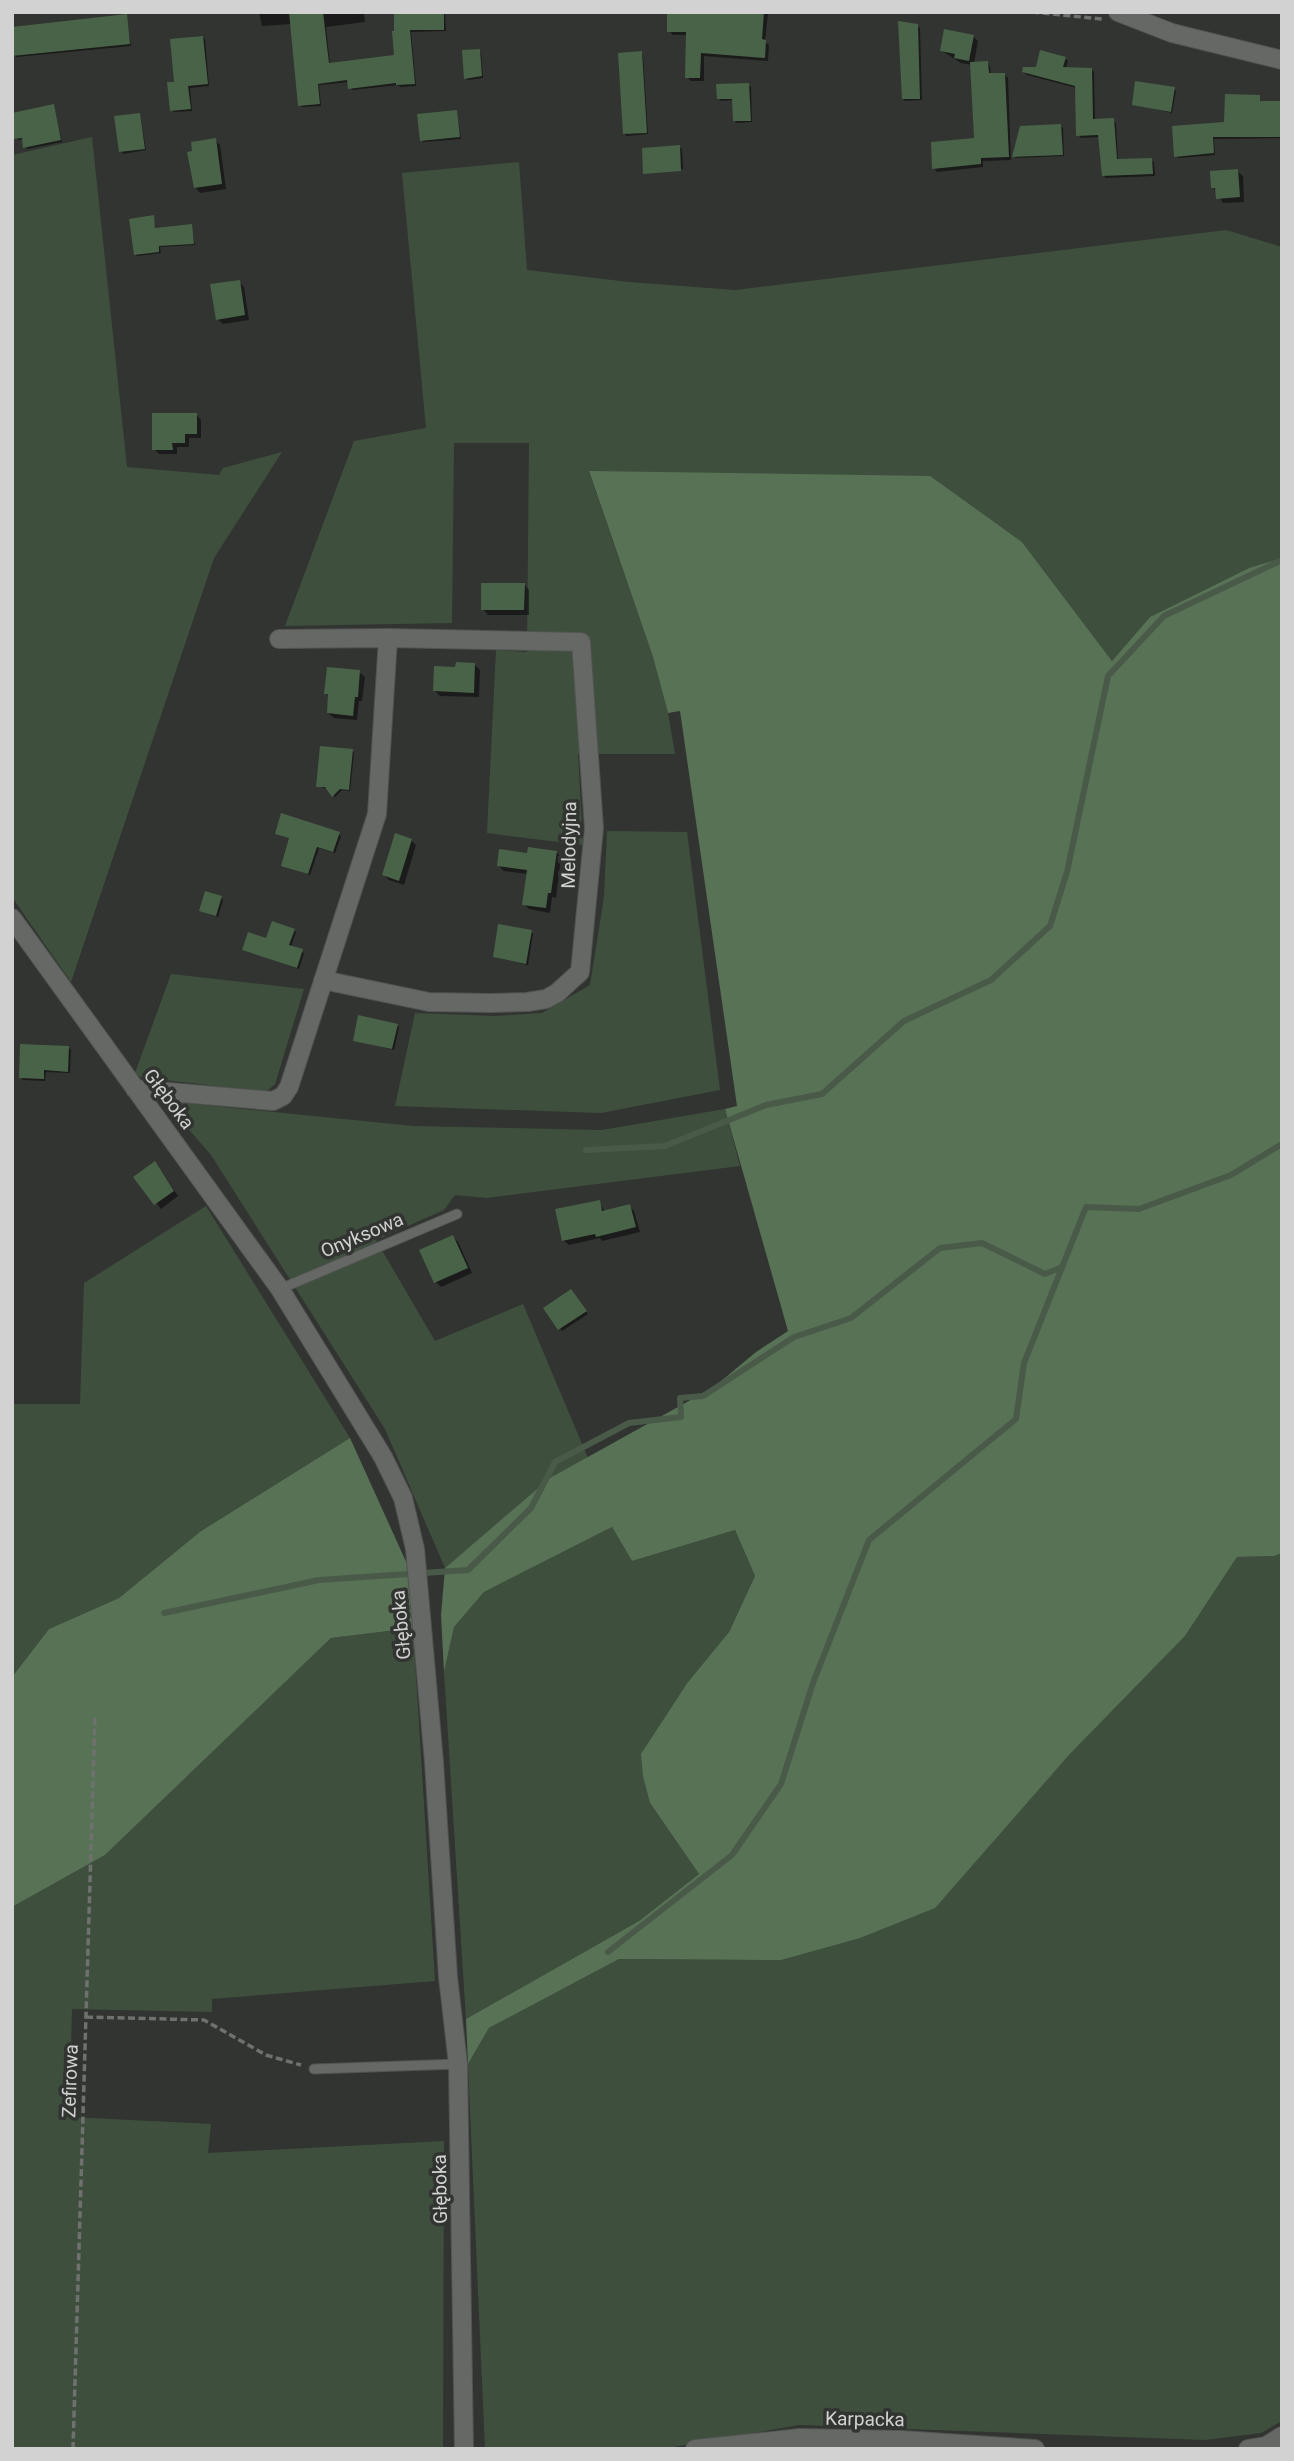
<svg xmlns="http://www.w3.org/2000/svg" width="1294" height="2461" viewBox="0 0 1294 2461" font-family="Roboto,sans-serif">
<style>
.green{fill:#3e503d}
.forest{fill:#587256}
.shadow{fill:#0007}
.lines{fill:none;stroke-linecap:round;stroke-linejoin:round}
.stream{stroke:#4a5a49;stroke-width:6}
.building{fill:#496348}
.service-casing{stroke:#515350;stroke-width:11}
.minor-casing{stroke:#515350;stroke-width:20}
.path{stroke:#6f716f;stroke-width:3.5;stroke-dasharray:7 3.5;stroke-linecap:butt}
.service{stroke:#656865;stroke-width:9}
.minor{stroke:#656865;stroke-width:18}
.labels{text-anchor:middle;dominant-baseline:central;stroke-width:7;stroke-linejoin:round;paint-order:stroke}
.street-label{font-size:19px;fill:#d1d2d1;stroke:#323431}
</style>
<rect width="100%" height="100%" fill="#323431"/>
<path class="green" d="M92,137L127,467L219,475L223,468L282,452L214,558L71,982L12,897V155Z
M519,162L527,270L629,282L735,290L1226,230L1282,247V558L1249,568L1150,617L1112,661L1022,542L746,475L589,472L653,657L668,713L675,754H578L583,845L487,833L496,650L527,652L529,443H454L452,623L285,626L354,441L426,428L402,173Z
M607,831L687,832L720,1090L601,1113L395,1106L415,1013L495,1016L542,1013L590,985L604,897Z
M171,974L304,989L275,1084L266,1092L140,1077L135,1073Z
M164,1101L413,1126L602,1130L725,1109L740,1166L487,1198L455,1195L444,1210L376,1240L435,1341L523,1304L588,1458L550,1479L445,1568L385,1429L211,1155Z
M206,1206L350,1438L201,1531L119,1598L49,1629L12,1677V1404H80L84,1283Z
M612,1527L632,1561L735,1530L755,1576L729,1632L688,1682L650,1803L699,1874L639,1921L466,2019L444,1672L454,1627L484,1592Z
M1282,1553V2421L1261,2433L1205,2440L799,2425L662,2449H485L468,2064L489,2028L619,1959L781,1960L1068,1756L1185,1636L1237,1557L1274,1556Z
M413,1628L435,1981L212,1999V2012L72,2009L69,2117L211,2124L208,2153L444,2141L443,2449H12V1907L105,1855L331,1638Z"/>
<path class="forest" d="M589,471L930,476L1022,542L1112,661L1150,617L1249,568L1282,558V1553L1274,1556L1237,1557L1185,1636L1068,1756L935,1908L860,1938L781,1960L619,1959L489,2028L468,2064L466,2019L639,1921L699,1874L650,1803L643,1776L641,1754L688,1682L729,1632L755,1576L735,1530L632,1561L612,1527L484,1592L454,1627L444,1672L441,1615L445,1568L550,1478L714,1387L756,1352L788,1331L725,1109L737,1106L680,711L668,713L653,657Z
M350,1438L408,1566L413,1628L331,1638L105,1855L12,1907V1677L49,1629L119,1598L201,1531Z"/>
<path class="shadow" d="M259,12H364L365,22L326,27L330,65L396,57L395,12H445L446,31L411,32L416,86L400,87L398,85L352,90L349,82L319,85L321,106L302,107L300,105L292,24L262,26Z
M669,12H768L765,42L769,45L768,61L704,56V81H691L687,77L688,35H673L669,31Z
M126,16L131,46L16,57L14,55Z
M917,26L920,28L922,100L905,101L903,99Z
M973,36L978,41L974,63H987L990,66L991,75L1004,74L1008,78L1011,160L983,161V167L937,172L934,168L976,139L972,65L961,63L942,51Z
M202,37L205,39L209,86L190,88L192,111L174,112L172,110L176,83Z
M479,50L481,52L483,78L468,80L466,78Z
M641,53L643,55L648,134L627,136L624,134Z
M1065,58L1068,61L1066,69L1092,70L1094,72L1095,121L1113,120L1116,123L1118,161L1151,160L1154,162L1155,176L1106,178L1104,176L1100,137L1081,138L1078,135L1077,88L1027,75L1024,72Z
M748,85L751,87L752,122L737,123L735,121L734,100L721,101L718,98Z
M1174,89L1176,91L1172,113L1134,104Z
M1259,97L1261,103L1282,102V138L1214,139L1215,155L1178,158L1176,156L1226,124Z
M54,106L62,142L27,149L24,139L18,140L16,138L12,114Z
M457,112L461,139L424,142L422,140Z
M140,114L146,150L123,154L121,151Z
M1060,126L1063,128L1064,156L1016,158L1014,156Z
M215,140L220,145L226,189L200,193L195,187Z
M679,147L682,149L683,169L644,172Z
M1237,171L1243,176L1244,202L1223,203L1213,187Z
M153,217L156,230L191,226L195,245L160,247L161,253L137,256L135,254Z
M239,282L244,287L249,320L223,324L217,319Z
M196,414L201,420V438H189V447H177V454H159L154,449Z
M524,584L529,590V615H488L483,609Z
M475,665L480,670L479,697L440,696L434,690L457,669Z
M359,672L365,677L362,701H359L357,720L334,718L328,713L330,697L326,693Z
M352,751L354,753L350,791L342,790L335,797L328,789L318,786Z
M277,833L339,834L341,836L335,853L319,848L310,875L283,865L291,839Z
M411,840L416,845L404,885L389,880L384,875Z
M556,852L561,857L556,898L552,897L550,913L529,909L524,904L528,874L504,871L499,866L529,855Z
M221,898L223,900L218,917L201,910Z
M294,930L296,932L291,947L304,953L299,969L244,950Z
M531,932L533,934L528,965L495,957Z
M397,1025L399,1027L394,1050L355,1040Z
M69,1048L71,1050L70,1073L46,1072L45,1081L23,1080L21,1078Z
M159,1168L178,1196L161,1209L136,1177Z
M599,1202L605,1212L629,1206L634,1211L640,1232L602,1241L600,1238L569,1245L563,1240Z
M453,1237L458,1242L472,1273L441,1287L436,1282Z
M572,1293L588,1314L562,1331L545,1309Z"/>
<g class="lines">
<path class="stream" d="M586,1150L665,1146L766,1105L822,1094L904,1021L991,980L1050,926L1067,872L1108,676L1164,616L1282,560
M164,1613L319,1580L468,1570L531,1508L555,1462L629,1423L681,1417L680,1398L703,1396L794,1337L851,1318L940,1248L982,1243L1045,1274L1062,1267
M608,1952L732,1855L781,1784L813,1683L869,1540L1016,1419L1024,1363L1086,1207L1139,1209L1231,1175L1282,1144"/>
</g>
<path class="building" d="M289,12H323L329,63L394,55L392,31H394V12H444V30H410L415,84L396,85V83L348,89L347,80L318,84L320,104L298,106Z
M667,12H764L762,39L766,40L765,58L701,53L700,78H685L686,32H667Z
M127,14L130,44L12,56V27Z
M898,21L918,24L920,99H902Z
M944,29L974,35L969,61L954,58L955,54L940,51Z
M203,36L208,84L188,86L191,109L170,111L167,82H174L170,39Z
M480,49L482,76L464,79L462,50Z
M1040,50L1066,57L1063,67L1092,68L1093,119L1114,118L1117,159L1152,158L1153,174L1102,176L1098,135L1076,136L1075,86L1022,72L1023,67H1036Z
M642,51L647,133L623,134L618,53Z
M988,61L989,73H1005L1009,157L981,158V164L932,169L931,142L974,138L970,62Z
M1135,81L1175,87L1171,112L1132,105Z
M749,83L751,121H733L732,99H717L716,84Z
M1225,94L1260,95V101H1282V137H1213L1214,153L1174,157L1172,126L1224,122Z
M54,104L61,140L23,148L22,138L14,139L12,113Z
M457,110L460,137L420,141L417,114Z
M140,113L145,149L119,152L114,116Z
M1061,124L1063,155L1012,157L1020,126Z
M216,138L222,184L194,188L187,152L192,151L191,142Z
M680,145L681,171L643,174L642,148Z
M1238,169L1240,197L1216,199L1215,188H1211L1210,171Z
M154,215L155,228L192,224L194,244L159,246V252L134,255L129,219Z
M240,280L245,315L216,320L210,284Z
M152,413H197V434H185V443H172L173,450H152Z
M481,583H525L524,610H481Z
M456,662L475,663L474,693L433,691L434,666L455,667Z
M327,667L360,670L358,697H355L353,716L327,713L328,694H324Z
M320,746L353,749L349,790L340,789L332,797L325,787H316Z
M281,813L340,832L333,852L317,847L308,874L281,866L289,838L275,834Z
M395,833L412,839L399,881L382,875Z
M528,847L557,851L551,893H548L546,908L522,905L527,870L497,866L499,849L527,853Z
M205,891L222,896L216,916L199,911Z
M272,921L295,929L289,945L303,949L297,968L242,950L248,932L266,938Z
M498,924L532,930L526,964L493,957Z
M358,1015L398,1024L392,1049L353,1041Z
M20,1044L69,1046L68,1072L44,1070V1079L19,1078Z
M155,1161L174,1191L154,1205L133,1177Z
M600,1200L602,1211L630,1204L636,1227L596,1237L595,1234L562,1241L555,1209Z
M453,1235L468,1268L434,1283L419,1250Z
M571,1289L587,1311L558,1330L543,1308Z"/>
<g class="lines">
<g class="service-casing">
<path id="service" d="M280,1289L457,1214
M314,2069L458,2064"/>
</g>
<g class="minor-casing">
<path id="minor" d="M1118,12L1172,33L1282,60
M279,639L388,638
M12,918L280,1289L383,1457L403,1498L415,1549L434,1762L448,1977L458,2064L464,2449
M135,1089L273,1101L283,1096L289,1087L377,814L388,638L581,642L594,828L580,972L557,993L546,999L527,1002L490,1003L429,1002L323,980
M695,2449L800,2438L902,2440L1035,2449
M1248,2449L1266,2446L1282,2436"/>
</g>
<path class="path" d="M1032,12L1102,19
M86,2017L204,2020L266,2055L301,2065
M73,2449L95,1715"/>
<use href="#service" class="service"/>
<use href="#minor" class="minor"/>
</g>
<g class="labels">
<g class="street-label">
<text transform="translate(569 845) rotate(-89)">Melodyjna</text>
<text transform="translate(169 1099) rotate(53)">Głęboka</text>
<text transform="translate(362 1235) rotate(-23)">Onyksowa</text>
<text transform="translate(401 1625) rotate(-95)">Głęboka</text>
<text transform="translate(70 2081) rotate(-88)">Zefirowa</text>
<text transform="translate(440 2189) rotate(-91)">Głęboka</text>
<text transform="translate(865 2419) rotate(1)">Karpacka</text>
</g>
</g>
<rect width="1294" height="2461" fill="none" stroke="#d1d2d1" stroke-width="28"/>
</svg>
